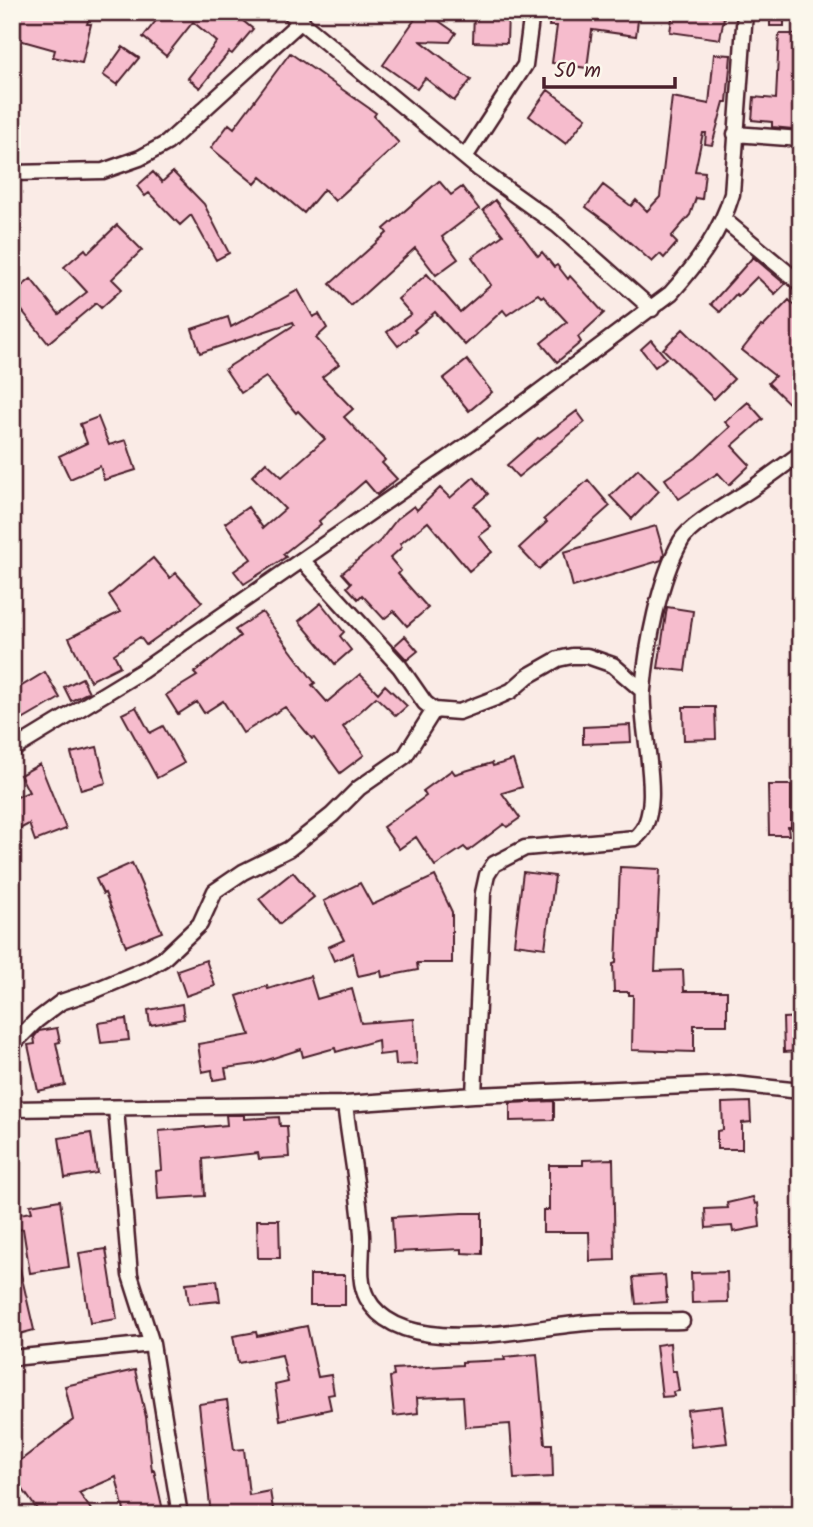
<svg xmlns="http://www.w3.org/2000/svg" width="813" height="1527" viewBox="0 0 813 1527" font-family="Kalam,sans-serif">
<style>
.building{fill:#f6bccd;stroke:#4a1f2b;stroke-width:2}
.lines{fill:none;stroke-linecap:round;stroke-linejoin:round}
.minor-casing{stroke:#4a1f2b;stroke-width:19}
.minor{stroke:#fbf7ec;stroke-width:14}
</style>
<rect width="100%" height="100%" fill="#faebe6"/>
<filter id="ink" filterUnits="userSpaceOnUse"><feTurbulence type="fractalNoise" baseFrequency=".0143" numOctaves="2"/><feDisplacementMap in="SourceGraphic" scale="14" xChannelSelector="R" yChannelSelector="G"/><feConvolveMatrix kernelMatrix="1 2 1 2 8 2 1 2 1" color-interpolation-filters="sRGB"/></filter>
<g filter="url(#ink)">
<path class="building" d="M12,12H91L87,24H91L82,63L53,57L55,50L12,38Z
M163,12H232L253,29L232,54L229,52L200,88L188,78L217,42L193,22L166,56L143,37Z
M420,12H426L456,33L450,42L421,41L471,80L454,101L425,78L417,89L383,65Z
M474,12L508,13L507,43L473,42Z
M551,12H639L636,36L592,30L587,68L552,63L557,26H549Z
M673,12H719L718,16L724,17L720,39L670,32Z
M770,12H784V26H770Z
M779,34H801V127L793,129L772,127V122L752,120L754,97L776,99Z
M123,47L139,58L117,85L103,75Z
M290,53L376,113L374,116L399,143L335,201L324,189L304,213L261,177L255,184L211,148L229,124L234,128Z
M714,54L731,55L727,102H724L712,145L705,144L706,133H703L695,171L705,172L702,199L696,198L690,215L671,237L677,243L664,258L660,254L652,262L609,224L586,207L603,185L631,206L636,200L647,211L660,197L672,97L709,104Z
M548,90L586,118L566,144L529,116Z
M153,172L162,182L173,172L204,204L229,253L216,260L191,215L180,225L149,193L145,196L137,186Z
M439,181L451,195L462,187L479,209L442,237L458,259L436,275L415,248L351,306L330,284L387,233L384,229Z
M495,200L538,256L542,252L554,267L557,265L568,279L570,276L604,313L578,337L581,342L557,362L541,343L567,322L543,296L541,297L538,294L507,315L503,310L465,345L435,312L414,330L416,332L398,346L387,332L411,314L398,299L427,274L460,312L491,285L472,257L503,235L483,210Z
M117,225L142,250L112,279L122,289L101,308L96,303L48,343L12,298V294L31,279L59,314L87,292L64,267L85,249L88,253Z
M753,257L785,284L775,294L757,277L738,296L736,294L720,312L711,304Z
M298,290L313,317L319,314L327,328L316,338L339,364L322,377L353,409L344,417L385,460L382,463L397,479L377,495L365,481L319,521L321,524L283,554L286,557L244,584L234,571L251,559L225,523L248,507L263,528L285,509L252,476L266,462L282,477L325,439L298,411L296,413L266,377L241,393L225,369L294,325L293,322L200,353L192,329L228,317L231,327Z
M789,300L801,311V415L768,383L775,376L742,350L761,326L763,327Z
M683,329L734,379L714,399L663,349Z
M651,340L666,358L655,367L641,349Z
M467,360L492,392L469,411L443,379Z
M748,402L763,419L732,446L750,465L729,485L718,473L679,499L665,479L696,458L730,427L725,422Z
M577,411L585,422L518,477L507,465L538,438L540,439Z
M98,417L109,445L126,440L136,470L104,480L100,466L70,479L59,456L87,443L80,424Z
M638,469L659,491L632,519L610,496Z
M474,477L488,494L474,506L491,527L479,536L492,552L469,571L428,522L400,544L402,547L390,558L401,571L398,574L428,608L407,626L394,611L384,619L362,595L358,599L347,587L351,583L342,573L380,541L397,519L414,506L417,510L440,488L450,498Z
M588,480L610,506L539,569L519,548L547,522L544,519Z
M656,526L664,554L662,560L573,587L564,552Z
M153,558L170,578L176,573L202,602L180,621L146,645L140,637L114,654L120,666L90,681L69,638L120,612L109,595Z
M321,603L344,632L340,636L351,650L335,664L299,621Z
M667,607L693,611L685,671L658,668Z
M262,612L315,683L312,685L327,702L360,674L378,693L385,685L407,706L396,716L376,697L343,727L364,755L340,773L314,738L312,739L285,707L243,733L223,701L204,713L197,702L178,714L166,695L197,676L194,673L240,636L235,630Z
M405,636L418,651L407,660L394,646Z
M45,672L60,698L12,726V692Z
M82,678L89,692L71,701L64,687Z
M136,707L150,733L163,726L184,763L157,778L122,714Z
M683,707H715L716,739L684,740Z
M630,725L631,742L583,744V727Z
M97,747L106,783L81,790L71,753Z
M513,760L522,787L502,793L520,818L507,827L504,824L468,851L464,847L435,866L416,837L399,849L383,827L426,796L423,791L452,770L455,774L492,763L493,766Z
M40,764L66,829L35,841L29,824L12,833V799L29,792L20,775Z
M768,785H791V827H788L789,835H769Z
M132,863L162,932L126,946L105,893L103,894L96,879Z
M620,867L660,869L655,971L683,970L684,991H727V1025H694V1052L632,1050L633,995H629V992H614L613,964L616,963Z
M293,872L314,897L280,924L259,899Z
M523,872L555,876L545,948L514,944Z
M435,876L452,912V963H417L418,970L382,977L381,971L358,976L353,953L334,961L328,947L344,940L324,901L360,883L372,905Z
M206,960L215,986L186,996L177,970Z
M310,976L317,999L352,989L361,1023L414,1019L417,1064L396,1065L395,1053L379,1055L378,1040L336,1052L335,1048L303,1057L301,1049L255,1064L225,1068L227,1078L213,1080L212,1070L202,1072L198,1044L250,1035L237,996L267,986L268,989Z
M182,1004L184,1019L150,1025L148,1010Z
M801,1017V1051L784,1052L783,1018Z
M126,1019L129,1040L101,1043L98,1023Z
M57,1028L60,1042L56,1043L65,1085L38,1091L28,1045L35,1044L34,1037L39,1031Z
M554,1101V1120L510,1121V1103Z
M750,1102L751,1122L742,1123V1149H717V1131L723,1130L722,1103Z
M226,1115H244V1119L279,1117L280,1126H287L289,1157L259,1159L258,1153L203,1159L205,1196L158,1199L156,1171L162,1170L159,1131L227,1125Z
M91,1133L97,1173L65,1178L59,1138Z
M613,1159L615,1260L590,1261L589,1232H543V1210H549V1165H583V1160Z
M753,1197L755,1204L758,1203L760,1227L733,1232L732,1226L706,1228L705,1209L728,1208L727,1203Z
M60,1200L69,1267L30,1273L23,1229L12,1231V1215L32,1212L30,1205Z
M462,1213H482V1254L462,1253V1249L394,1252L392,1217Z
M257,1220H279L280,1258H258Z
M106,1249L117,1319L90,1323L79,1253Z
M12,1261H18L34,1330L12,1336Z
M727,1272L728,1302L692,1303L691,1273Z
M310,1275H345V1305H310Z
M665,1275L667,1302L636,1304L633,1277Z
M217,1280L220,1301L189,1304L186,1283Z
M307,1326L318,1377L331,1375L334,1394L328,1395L331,1409L280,1420L275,1385L288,1382L282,1355L238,1363L233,1336L256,1332L257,1336Z
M670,1343L672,1371H676L679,1391L673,1392L674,1396L662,1397L656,1345Z
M537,1354L545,1444H552L553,1477L514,1479L510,1424L465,1427L463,1396L417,1398L418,1413L394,1416L390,1377L394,1376L393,1369L462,1365V1362L505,1360L504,1357Z
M135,1370L146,1417L152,1471L154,1470L164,1515H125L116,1477L79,1493L95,1515H41L12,1474V1467L73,1420L65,1386Z
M227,1400L234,1450L244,1449L249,1495L270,1491L274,1515H211L199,1404Z
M722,1406L727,1443L691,1447L687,1410Z"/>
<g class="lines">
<g class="minor-casing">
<path id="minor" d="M289,12L479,169L557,225L652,309
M735,134L801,139
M465,157L525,65L532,12
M12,173L103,171L140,158L167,143L300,22L302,14
M723,219L801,284
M302,560L400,667L425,703L434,710L459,712L493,699L511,691L528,676L558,659L572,656H587L613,665L643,691
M12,750L142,671L476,439L671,293C697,264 721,232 732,194L745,12
M12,1045L36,1021L61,1002L91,992L146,969L163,959L200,924L215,891L243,872L289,849L332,815L359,788L405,756L434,710
M474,1095L483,893L487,875L494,864L525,848L635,838C668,815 639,728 643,690C647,645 659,580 681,541C690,524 736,500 753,488C769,476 785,465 801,453
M345,1104C350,1147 359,1192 362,1235C363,1255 357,1280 367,1298C399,1359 521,1329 576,1324C611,1320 647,1322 682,1321
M12,1109L345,1104L474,1095L734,1084L801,1091
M116,1109L130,1275L152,1344L180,1515
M12,1358L152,1344"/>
</g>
<use href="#minor" class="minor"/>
</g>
</g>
<rect width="813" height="1527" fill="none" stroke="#fbf7ec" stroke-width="42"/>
<rect x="21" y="21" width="771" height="1485" fill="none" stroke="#4a1f2b" stroke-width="2.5" filter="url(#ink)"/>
<path d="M544 77v10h131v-10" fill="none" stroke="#4a1f2b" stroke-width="3.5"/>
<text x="554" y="77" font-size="21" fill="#4a1f2b" stroke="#fbf7ec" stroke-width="5" paint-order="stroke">50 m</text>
</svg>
